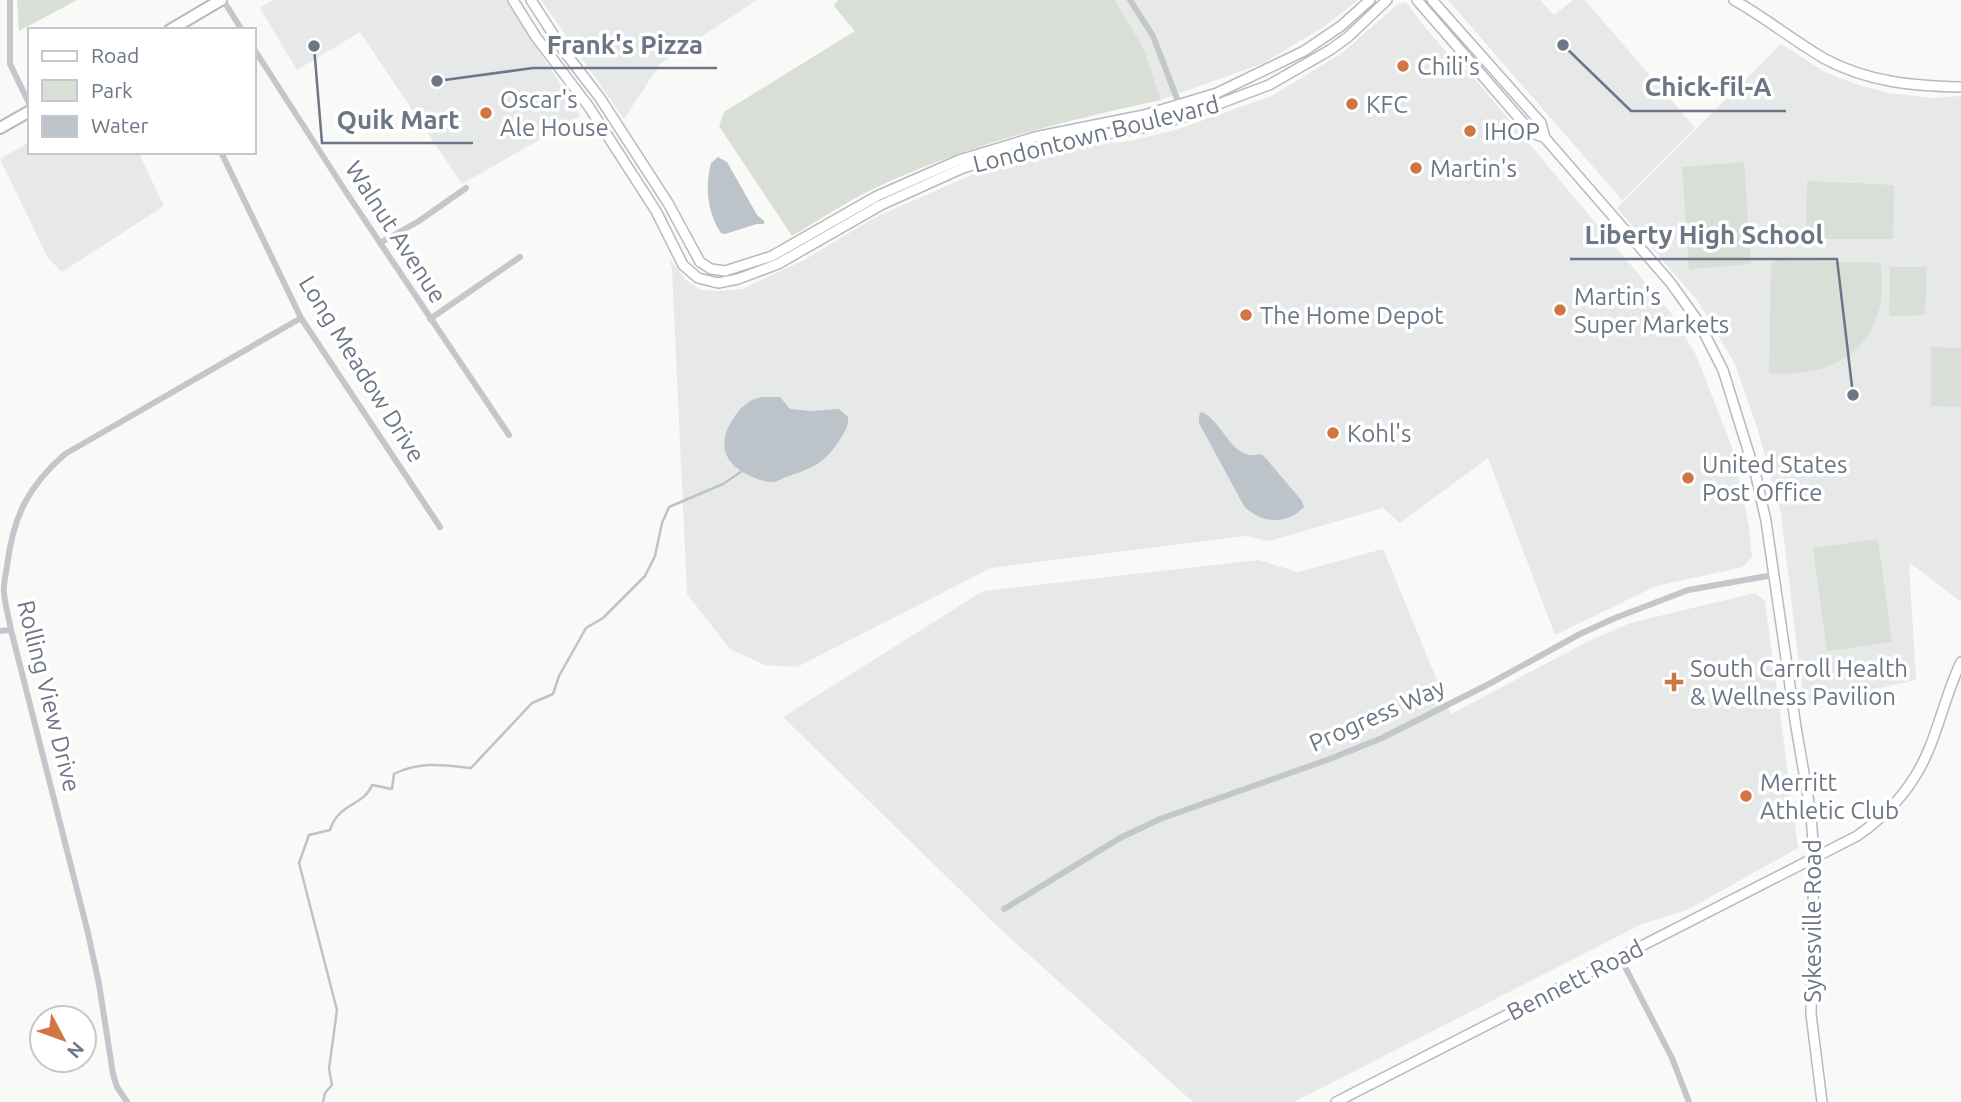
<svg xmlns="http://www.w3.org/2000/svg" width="1961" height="1102" viewBox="0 0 1961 1102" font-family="Ubuntu,sans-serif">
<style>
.built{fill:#e7e8e8}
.green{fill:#d9ded7}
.water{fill:#bcc3c9}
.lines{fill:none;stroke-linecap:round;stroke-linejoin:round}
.stream{stroke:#bcc3c9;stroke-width:2.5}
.secondary-casing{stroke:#b6b9be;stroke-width:12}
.primary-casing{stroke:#b5b8bc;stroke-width:14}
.street{stroke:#c3c6ca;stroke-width:6}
.secondary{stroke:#fff;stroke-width:9}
.primary{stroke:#fff;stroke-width:10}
.poi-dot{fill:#cf7642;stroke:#fff;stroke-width:2.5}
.labels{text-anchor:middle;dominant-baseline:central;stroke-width:7;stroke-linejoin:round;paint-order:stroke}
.poi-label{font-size:24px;fill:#6c7685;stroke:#fff;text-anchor:start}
.street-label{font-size:24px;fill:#6c7685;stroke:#fff}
.leader{fill:none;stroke:#6c7685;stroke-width:2.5}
.callout-dot{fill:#6c7685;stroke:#fff;stroke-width:2.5}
.callout-label{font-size:26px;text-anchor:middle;font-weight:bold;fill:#6c7685;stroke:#fff;stroke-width:7;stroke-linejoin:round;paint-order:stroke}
</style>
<rect width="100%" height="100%" fill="#f9f9f8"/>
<path class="built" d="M273,0H506L581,116L462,184L360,32L297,70L260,8Z
M541,0H757L660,64L624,119Z
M1115,0H1358L1325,26L1264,63L1161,100L1144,49Z
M1448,0H1540L1554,15L1573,0H1585L1695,128L1622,200Z
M1406,2L1424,26L1449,55L1469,72L1671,313L1696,355L1732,447L1749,526L1752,557L1743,567L1656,586L1555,635L1488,458L1400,523L1383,508L1269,541L1246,536L991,568L797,667L765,665L730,649L687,594L672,269L669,258L687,281L701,290L718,291L742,289L804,260L876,217L992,166L1051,148L1130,141L1175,130L1272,96L1342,53L1397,5Z
M1781,44L1825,72L1858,85L1889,93L1932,98L1961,96V602L1909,562L1916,680L1804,705L1781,514L1757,427L1734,362L1697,300L1617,208Z
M30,142V152H138L164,206L62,272L48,258L0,159Z
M1383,549L1451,714L1587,642L1630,623L1755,593L1765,601L1798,848L1687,910L1642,924L1294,1102H1193L998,927L783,717L983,591L1259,560L1298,572Z"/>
<path class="green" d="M17,0H77L19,31Z
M838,0H1115L1144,49L1161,100C1060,122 964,145 871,190C844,203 818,221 792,236L719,126L724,112L855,31L834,6Z
M1744,162L1751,264L1689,269L1682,167Z
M1807,181L1894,185L1893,239H1806Z
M1777,260L1881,263C1881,277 1883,293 1880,307C1865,362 1821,376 1769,373L1771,266Z
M1890,267H1927L1925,315L1889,316Z
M1931,347L1961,348V407L1931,406Z
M1878,539L1892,642L1827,651L1813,548Z"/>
<path class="water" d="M718,157L727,162L757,215L764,221V224H757L725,234L721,233C707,213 705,186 711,163Z
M762,397H780L790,409L811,411L839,409L848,417C849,427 844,433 839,441C823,465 812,468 786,477C781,479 777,482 771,482C764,482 757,479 750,476C727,465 717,448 730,424C738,410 746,400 762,397Z
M1201,412C1217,416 1228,448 1246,454C1252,457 1257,453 1263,455L1302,501L1304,507C1287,525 1261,524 1244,506L1199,423V416Z"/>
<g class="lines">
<path class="stream" d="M323,1102L325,1093L332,1085L329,1069L337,1010L299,863L309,835L330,830C338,803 364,806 372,785L392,789L394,774C420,761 443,765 471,768L532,703L553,694L559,676L586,628L603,618L645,576L655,556L662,523L669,507L723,484L742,471"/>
<g class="secondary-casing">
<path id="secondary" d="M513,0L536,37L589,107L656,211L683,265L698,278L718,283L738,279L778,264L881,205L963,168L1038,146L1147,127L1184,117L1269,85L1330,50L1348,37L1387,0
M531,0L564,51L600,98L668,203L700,262L711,269L725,271L772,256L877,196L959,160L1035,137L1144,115L1217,93L1304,51L1341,26L1370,0
M1417,0L1532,133L1545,138L1670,282L1698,321L1723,370L1756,476L1766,521L1796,727L1811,814L1814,857L1811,1014L1822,1102
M1432,0L1541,123L1545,138
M1734,0C1766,18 1794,41 1825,59C1868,82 1913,86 1961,87
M1336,1102L1857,836C1880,820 1899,802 1914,778C1936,745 1943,699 1961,662"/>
</g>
<g class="primary-casing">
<path id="primary" d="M170,30L221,0
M0,128L30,111"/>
</g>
<path class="street" d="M10,0V64L30,105
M223,0L242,30
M1130,0L1153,36L1184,117
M254,49L346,192L509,435
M221,152L301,318L440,527
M380,243L419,221L466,188
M430,319L520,257
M0,631L11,630
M1004,909L1120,838L1160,819L1327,760L1382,738L1489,684L1580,634L1615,618L1688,590L1773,575
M1620,957L1672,1058L1689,1102
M127,1102L117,1087L113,1074L99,984L88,933L11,630C9,618 5,605 4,593C3,584 6,574 7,566C13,517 28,486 65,454L301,318"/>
<use href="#secondary" class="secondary"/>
<use href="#primary" class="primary"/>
</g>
<g class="poi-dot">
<circle cx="1403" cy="66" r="7"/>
<circle cx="1352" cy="104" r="7"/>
<circle cx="486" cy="113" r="7"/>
<circle cx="1470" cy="131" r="7"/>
<circle cx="1416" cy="168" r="7"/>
<circle cx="1560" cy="310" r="7"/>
<circle cx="1246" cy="315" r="7"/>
<circle cx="1333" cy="433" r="7"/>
<circle cx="1688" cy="478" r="7"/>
<path d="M1670.5 671.5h7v7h7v7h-7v7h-7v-7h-7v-7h7z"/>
<circle cx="1746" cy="796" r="7"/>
</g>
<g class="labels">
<g class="poi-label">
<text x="1417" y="66">Chili's</text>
<text x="500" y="99">Oscar's<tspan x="500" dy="28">Ale House</tspan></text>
<text x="1366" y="104">KFC</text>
<text x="1484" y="131">IHOP</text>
<text x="1430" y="168">Martin's</text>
<text x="1574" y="296">Martin's<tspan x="1574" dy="28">Super Markets</tspan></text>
<text x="1260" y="315">The Home Depot</text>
<text x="1347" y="433">Kohl's</text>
<text x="1702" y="464">United States<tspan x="1702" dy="28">Post Office</tspan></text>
<text x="1690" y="668">South Carroll Health<tspan x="1690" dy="28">&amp; Wellness Pavilion</tspan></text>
<text x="1760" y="782">Merritt<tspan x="1760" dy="28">Athletic Club</tspan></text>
</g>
<g class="street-label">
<text transform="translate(1096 134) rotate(-14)">Londontown Boulevard</text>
<text transform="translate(396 232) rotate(57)">Walnut Avenue</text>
<text transform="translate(362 369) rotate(58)">Long Meadow Drive</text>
<text transform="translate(49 696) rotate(76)">Rolling View Drive</text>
<text transform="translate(1377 715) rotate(-24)">Progress Way</text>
<text transform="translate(1812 921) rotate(-90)">Sykesville Road</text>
<text transform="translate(1575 980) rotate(-27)">Bennett Road</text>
</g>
</g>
<path class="leader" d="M437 81L533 68H717M1563 45L1631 111H1786M314 46L322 143H473M1853 395L1837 259H1570"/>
<g class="callout-dot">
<circle cx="437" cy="81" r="7"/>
<circle cx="1563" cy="45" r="7"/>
<circle cx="314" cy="46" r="7"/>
<circle cx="1853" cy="395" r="7"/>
</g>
<g class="callout-label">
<text x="625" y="54">Frank's Pizza</text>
<text x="1708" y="96">Chick-fil-A</text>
<text x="398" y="129">Quik Mart</text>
<text x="1704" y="244">Liberty High School</text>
</g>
<rect x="28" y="28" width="228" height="126" fill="#ffffff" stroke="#c4c8ce" stroke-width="2"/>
<rect x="42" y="51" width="35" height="10" fill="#ffffff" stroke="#c4c8ce" stroke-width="2"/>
<text x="91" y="63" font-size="21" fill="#6c7685">Road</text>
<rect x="42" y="80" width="35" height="21" fill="#d9ded7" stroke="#c4c8ce" stroke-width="2"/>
<text x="91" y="98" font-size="21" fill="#6c7685">Park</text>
<rect x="42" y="116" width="35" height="21" fill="#bcc3c9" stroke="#c4c8ce" stroke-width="2"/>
<text x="91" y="133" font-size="21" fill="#6c7685">Water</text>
<g transform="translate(63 1039) rotate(131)"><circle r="33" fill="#ffffff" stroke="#c4c8ce" stroke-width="2"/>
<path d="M0-5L12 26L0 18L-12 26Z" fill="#cf7642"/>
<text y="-10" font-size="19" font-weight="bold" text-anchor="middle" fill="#6c7685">N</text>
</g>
</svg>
